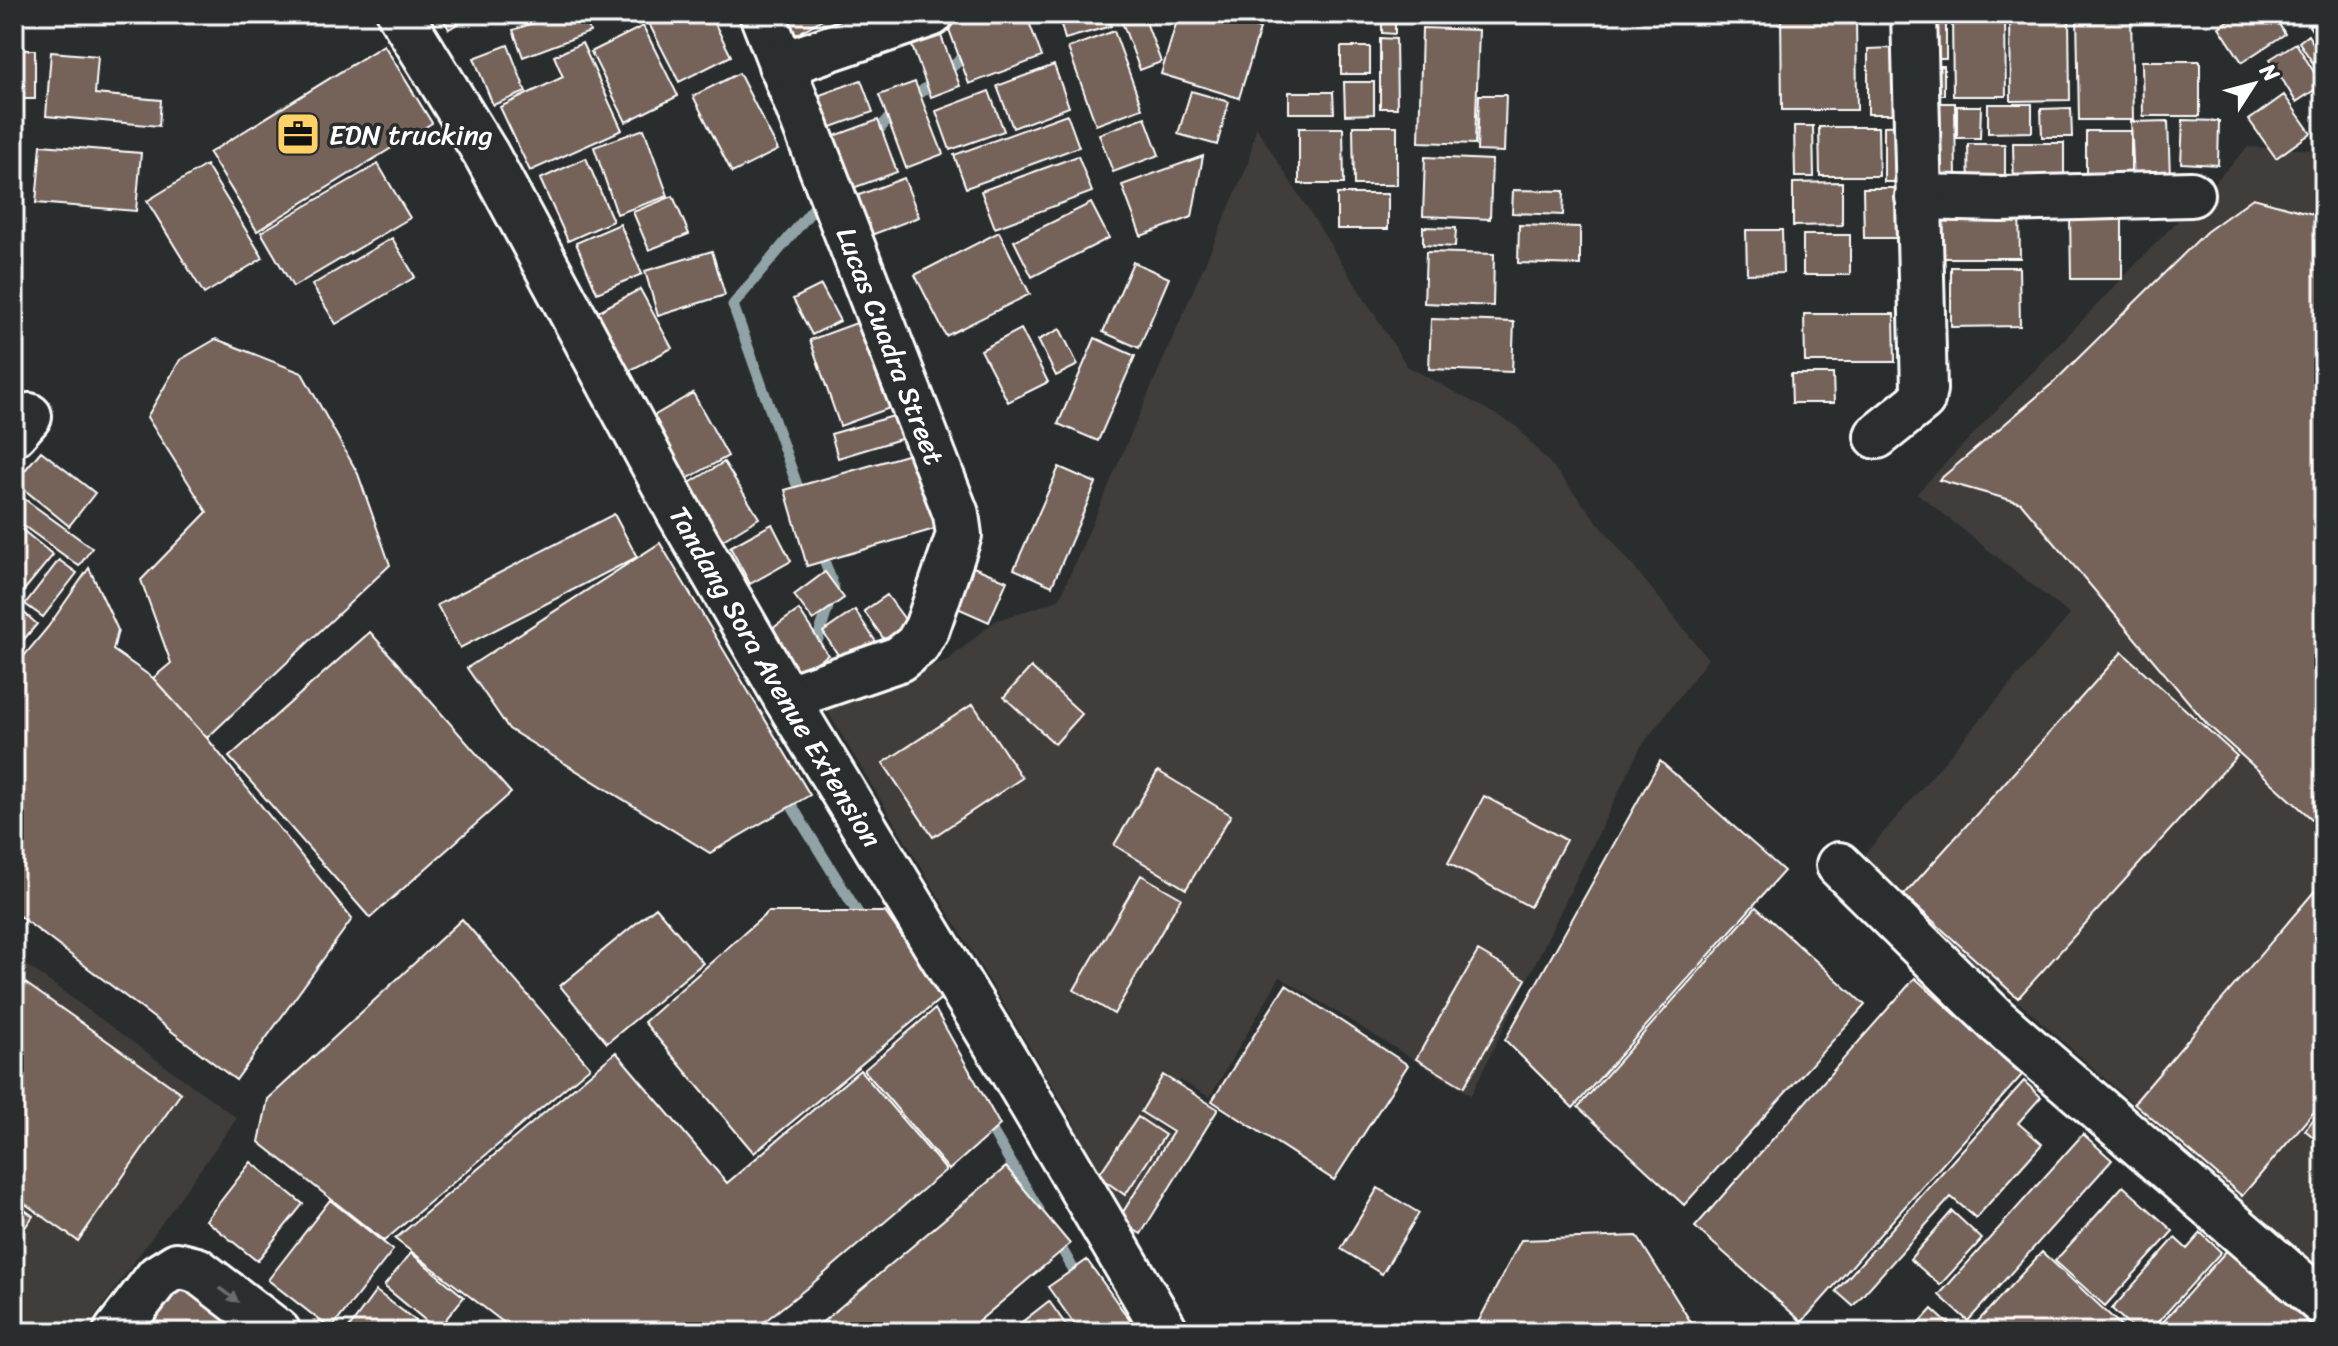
<svg xmlns="http://www.w3.org/2000/svg" width="2338" height="1346" viewBox="0 0 2338 1346" font-family="Sriracha,sans-serif">
<style>
.built{fill:#403d3b}
.lines{fill:none;stroke-linecap:round;stroke-linejoin:round}
.stream{stroke:#91a3a6;stroke-width:11}
.building{fill:#74635a;stroke:#fff;stroke-width:2}
.minor-casing{stroke:#fff;stroke-width:50}
.major-casing{stroke:#fff;stroke-width:50}
.minor{stroke:#2a2d2e;stroke-width:44}
.major{stroke:#2a2d2e;stroke-width:44}
.oneway{fill:#6a6c6d}
.labels{text-anchor:middle;dominant-baseline:central;stroke-width:7;stroke-linejoin:round;paint-order:stroke}
.poi-label{font-size:28px;fill:#fff;stroke:#2a2d2e;text-anchor:start}
.street-label{font-size:28px;fill:#fff;stroke:#2a2d2e}
</style>
<rect width="100%" height="100%" fill="#2a2d2e"/>
<filter id="ink" filterUnits="userSpaceOnUse"><feTurbulence type="fractalNoise" baseFrequency=".0125" numOctaves="2"/><feDisplacementMap in="SourceGraphic" scale="16" xChannelSelector="R" yChannelSelector="G"/><feConvolveMatrix kernelMatrix="1 2 1 2 8 2 1 2 1" color-interpolation-filters="sRGB"/></filter>
<g filter="url(#ink)">
<path class="built" d="M1256,127L1407,366L1515,425L1554,468L1708,659L1640,748L1471,1095L1280,977L1210,1097L1179,1080L1153,1123L1183,1142L1127,1237L1070,1115L820,699L947,661L995,621L1059,600L1248,164Z
M2248,147L2324,150V1272L1859,861L2070,615L1917,493Z
M14,956L237,1118L84,1332H14Z"/>
<g class="lines">
<path class="stream" d="M872,138L889,118L970,52
M802,499L733,305L823,197
M814,651L834,588L820,549
M785,795L864,923
M987,1122L1039,1210
M1056,1239L1079,1279"/>
</g>
<path class="building" d="M440,14H474L449,29Z
M558,14H584L590,32L523,57L513,30Z
M644,14H710L731,56L679,82Z
M774,14H828L829,15L789,39Z
M964,14H1026L1042,57L969,84L946,21Z
M1058,14H1108L1111,26L1065,39Z
M1119,14H1143L1161,62L1140,70Z
M1179,14H1210L1260,29L1239,98L1161,74Z
M1382,14H1395V34L1382,33Z
M1781,14H1856L1857,110H1782Z
M1921,14H1946V59H1922Z
M2077,14H2131L2133,120H2079Z
M2239,14H2273L2285,34L2242,62L2219,27Z
M2324,15V47L2309,26Z
M1952,17H2005L2006,96H1953Z
M2069,17L2070,100L2011,101L2010,18Z
M935,20L960,86L931,97L906,30Z
M643,26L678,96L626,122L591,52Z
M1422,28L1479,30L1475,144L1419,142Z
M1114,31L1142,108L1096,125L1068,48Z
M2308,35L2324,60V80L2299,42Z
M1380,38L1396,39L1397,108H1380Z
M582,43L622,130L530,171L500,107L563,77L554,56Z
M2296,43L2322,85L2296,102L2270,59Z
M384,45L432,123L257,231L209,153Z
M508,45L526,92L493,105L474,58Z
M1341,47H1370V74H1341Z
M1893,48L1894,114H1868V49Z
M14,50H35V99H14Z
M51,52L98,56L95,94L161,100L159,126L46,116Z
M2142,61H2200V116H2143Z
M1054,65L1069,107L1013,128L997,86Z
M1924,66H1944V95H1924Z
M739,73L778,150L732,173L693,96Z
M861,80L873,112L829,128L817,96Z
M915,82L943,154L906,168L879,95Z
M1344,82H1374V114L1345,115Z
M989,91L1004,131L950,150L936,111Z
M1191,91L1229,102L1217,145L1178,134Z
M1289,92H1333L1334,113H1289Z
M1479,95H1506L1504,152L1477,151Z
M2284,95L2311,133L2276,158L2249,120Z
M1922,103H1955L1956,183L1922,184Z
M1988,104H2032V132L1988,133Z
M1957,106H1981L1980,138H1957Z
M2071,108L2072,137H2042L2041,109Z
M1067,114L1079,147L966,188L954,155Z
M1145,117L1159,155L1113,172L1099,134Z
M878,120L897,172L845,191L826,139Z
M2183,120L2219,121L2218,165L2181,163Z
M2168,121L2170,177L2134,179L2131,122Z
M1908,125L1909,182H1884V126Z
M1353,126H1397V185H1354Z
M1794,126H1813L1814,177H1795Z
M1819,127H1878L1879,176H1820Z
M1299,128H1343L1344,184H1299Z
M644,129L668,196L617,214L594,147Z
M2086,131H2131V178H2086Z
M2013,143H2064V191H2014Z
M1968,144H2005V190H1969Z
M41,145L141,153L136,211L36,203Z
M1078,156L1092,192L995,228L981,191Z
M1203,156L1192,217L1141,236L1122,185Z
M1425,157L1492,160L1490,219L1423,216Z
M586,158L613,221L568,241L540,179Z
M378,164L410,218L293,287L261,232Z
M206,165L263,258L204,294L147,201Z
M904,178L919,217L866,237L851,198Z
M1842,182V225L1793,226V183Z
M1863,188H1900L1901,238H1864Z
M1513,190L1564,191L1563,215L1512,213Z
M1337,194H1388V229H1337Z
M673,196L689,234L649,250L633,212Z
M2253,198L2324,217V830L2207,724L2021,503L1939,480L2054,382L2206,232Z
M1091,203L1109,238L1032,277L1014,241Z
M2019,205L2020,258H1928L1927,206Z
M2070,215H2122V279H2071Z
M620,224L642,274L597,293L576,243Z
M1519,225L1580,227V265L1518,263Z
M1423,227L1456,228L1455,247L1423,245Z
M1746,230H1782L1783,273L1747,274Z
M999,232L1030,294L946,336L915,275Z
M1803,235H1850V275H1803Z
M392,238L415,277L336,324L312,285Z
M712,251L725,295L658,316L645,271Z
M1426,252L1494,254L1493,306L1424,303Z
M1133,262L1169,278L1139,348L1103,332Z
M1951,267H2019L2020,326L1951,327Z
M821,285L840,321L812,335L793,299Z
M640,289L672,348L629,371L597,312Z
M1804,314H1894L1895,362H1805Z
M870,318L901,404L840,426L810,340Z
M1431,319L1514,322L1512,372L1429,369Z
M1021,329L1048,382L1008,402L981,350Z
M1060,329L1078,365L1056,376L1038,340Z
M1095,338L1135,356L1098,441L1058,424Z
M216,339L302,373L358,474L390,565L207,738L153,678L171,663L141,580L207,512L147,417L180,360Z
M1791,374H1833L1834,403H1792Z
M693,393L728,456L685,480L650,418Z
M897,415L904,438L838,458L831,434Z
M41,451L95,493L69,526L15,482Z
M917,452L938,528L807,566L785,490Z
M724,462L759,518L718,543L683,487Z
M1059,467L1096,483L1052,586L1014,569Z
M15,492L92,548L79,566L14,519Z
M614,514L637,557L460,648L437,605Z
M14,523L53,555L21,594L14,588Z
M772,524L791,561L750,584L730,547Z
M660,543L810,795L710,853L509,729L467,668Z
M59,560L77,573L43,617L25,604Z
M971,566L1007,581L989,622L953,606Z
M89,568L118,630L113,650L153,678L207,738L352,919L236,1080L14,912V668L48,627Z
M825,572L844,598L813,620L794,595Z
M887,595L909,625L886,642L864,611Z
M14,604L37,624L14,651Z
M799,610L828,655L799,673L773,628Z
M855,610L880,648L848,670L823,632Z
M370,632L511,793L370,918L229,757Z
M2122,652L2237,756L2018,998L1904,895Z
M1031,667L1082,714L1055,744L1004,697Z
M973,704L1022,778L933,837L883,763Z
M1660,761L1784,871L1573,1108L1505,1040Z
M1158,771L1231,815L1186,889L1114,845Z
M1484,796L1566,840L1530,907L1448,863Z
M1141,875L1181,898L1114,1014L1074,990Z
M2324,880V1100L2242,1196L2134,1103Z
M656,907L703,963L607,1043L560,986Z
M1756,907L1865,1005L1684,1205L1578,1107Z
M768,912H885L944,996L754,1153L644,1022Z
M462,919L590,1067L384,1241L259,1142L268,1099Z
M1478,951L1526,979L1464,1087L1416,1059Z
M14,975L181,1093L78,1241L14,1196Z
M1915,978L2022,1075L1802,1322L1695,1227Z
M1286,985L1408,1065L1334,1180L1212,1101Z
M935,1009L1000,1125L949,1170L864,1070Z
M616,1052L727,1183L860,1070L946,1170L812,1284L751,1332H516L395,1239Z
M1163,1075L1218,1109L1141,1234L1118,1220L1173,1132L1141,1112Z
M2024,1081L2041,1097L2018,1123L2042,1144L1976,1218L1951,1197L1853,1306L1836,1291Z
M2324,1106V1146L2305,1130Z
M1138,1117L1165,1135L1125,1195L1098,1176Z
M2083,1134L2112,1160L1968,1321L1939,1295Z
M251,1162L303,1204L257,1261L206,1220Z
M1006,1167L1070,1244L966,1332H815L813,1330Z
M2123,1186L2173,1231L2105,1306L2055,1261Z
M1378,1188L1419,1213L1382,1274L1341,1249Z
M330,1200L393,1250L331,1329L268,1280Z
M14,1202L33,1216L14,1243Z
M1952,1211L1982,1239L1940,1285L1910,1259Z
M2201,1233L2221,1252L2149,1332H2137L2112,1309L2175,1238L2187,1249Z
M1637,1236L1697,1332H1473L1521,1240Z
M2324,1241V1259L2315,1252Z
M2228,1249L2319,1332H2154Z
M2042,1252L2128,1332H1968Z
M411,1253L464,1297L437,1330L384,1286Z
M1087,1260L1131,1322L1118,1332H1080L1048,1287Z
M179,1285L241,1332H143Z
M376,1291L431,1332H346Z
M1049,1301L1071,1332H1023L1018,1325Z
M1932,1309L1957,1332H1911Z
M1881,1324L1890,1332H1874Z"/>
<g class="lines">
<g class="minor-casing">
<g id="minor">
<path id="s1" d="M762,14L956,514L959,535L927,628L917,645L899,659L786,698"/>
<path d="M781,65L931,14"/>
<path d="M1918,197L2001,199L2191,194"/>
<path d="M14,433L29,416"/>
<path d="M1877,436L1922,400L1924,389L1914,14"/>
<path d="M1839,865L1997,1021L2324,1304"/>
<path d="M116,1332L158,1277L177,1265L197,1270L278,1332"/>
</g>
</g>
<g class="major-casing">
<g id="major">
<path id="s2" d="M400,14L486,154L679,512L786,698L1014,1074L1166,1332"/>
</g>
</g>
<use href="#minor" class="minor"/>
<use href="#major" class="major"/>
</g>
<defs><path id="oneway-solid" d="M-6-.8H1V-3.2L6.5 0L1 3.2V.8H-6Z" transform="scale(2)"/></defs>
<use class="oneway" href="#oneway-solid" transform="translate(229 1295) rotate(37)"/>
</g>
<defs>
<g id="office-square" transform="scale(2.3)"><rect x="-9" y="-9" width="18" height="18" rx="4" fill="#ffd166" stroke="#2a2d2e"/><path d="M-6-3h4V-5.5h4V-3h4V5H-6ZM-1-4.5V-3h2v-1.5ZM-6 0V1H6V0Z" fill="#111"/></g>
</defs>
<g fill-rule="evenodd">
<use href="#office-square" x="298" y="134"/>
</g>
<g class="labels">
<g class="poi-label">
<text x="329" y="134">EDN trucking</text>
</g>
<g class="street-label">
<text stroke="none"><textPath href="#s1" startOffset="356">Lucas Cuadra Street</textPath></text>
<text stroke="none"><textPath href="#s2" startOffset="762">Tandang Sora Avenue Extension</textPath></text>
</g>
</g>
<rect width="2338" height="1346" fill="none" stroke="#2a2d2e" stroke-width="48"/>
<rect x="24" y="24" width="2290" height="1298" fill="none" stroke="#fff" stroke-width="3" filter="url(#ink)"/>
<g transform="translate(2254 84) rotate(54)" stroke="#2a2d2e" stroke-width="6" paint-order="stroke">
<path d="M0-6L14 30L0 20L-14 30Z" fill="#ffffff"/>
<text y="-12" font-size="22" font-weight="bold" text-anchor="middle" fill="#ffffff">N</text>
</g>
</svg>
